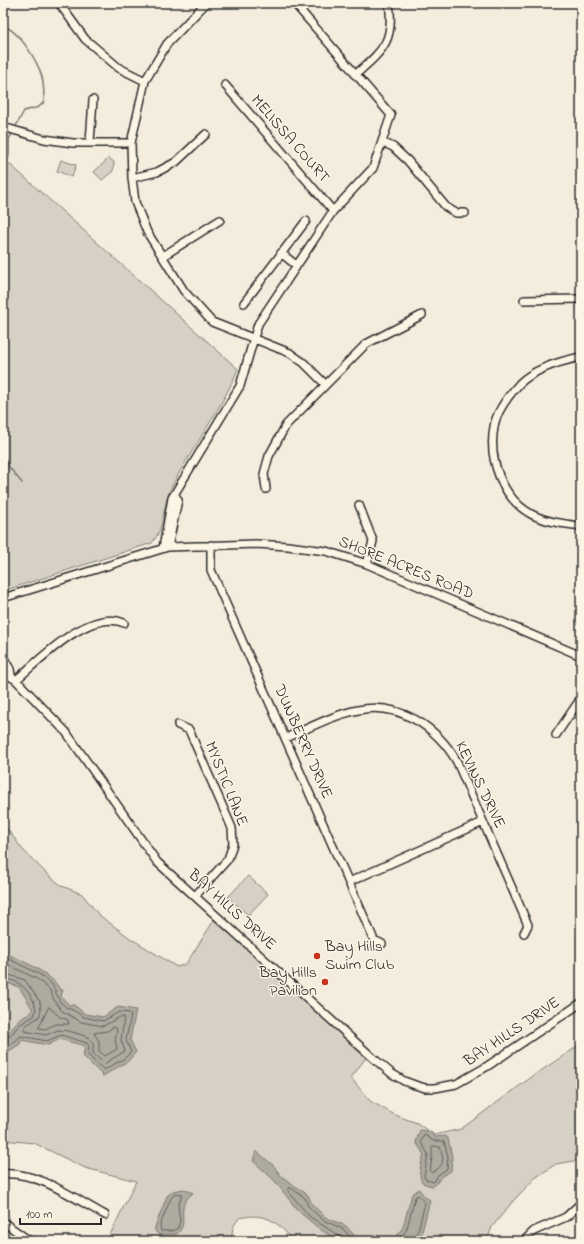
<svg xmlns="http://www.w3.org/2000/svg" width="584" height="1244" viewBox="0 0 584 1244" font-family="'Indie Flower',sans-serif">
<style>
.green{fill:#d6d1c4;stroke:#807e78}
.water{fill:#afaaa0;stroke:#7a7771}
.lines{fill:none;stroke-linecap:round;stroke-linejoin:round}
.shore{stroke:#605e5a;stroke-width:1}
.stream{stroke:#7a7771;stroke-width:1.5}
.minor-casing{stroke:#2b2b2b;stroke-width:10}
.minor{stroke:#fcf5e5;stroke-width:7}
.poi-dot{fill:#c8321e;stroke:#fcf5e5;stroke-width:1.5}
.labels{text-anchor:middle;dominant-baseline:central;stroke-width:3;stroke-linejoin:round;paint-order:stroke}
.street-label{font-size:16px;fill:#2b2b2b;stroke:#fcf5e5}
.poi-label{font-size:16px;fill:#2b2b2b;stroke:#fcf5e5;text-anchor:start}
</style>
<rect width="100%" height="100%" fill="#f4edde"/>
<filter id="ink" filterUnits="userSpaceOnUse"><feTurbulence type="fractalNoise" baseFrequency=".025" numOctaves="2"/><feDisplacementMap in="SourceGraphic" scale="8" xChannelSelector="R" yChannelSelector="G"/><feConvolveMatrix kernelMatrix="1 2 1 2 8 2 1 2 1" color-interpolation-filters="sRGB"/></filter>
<g filter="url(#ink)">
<path class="green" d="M3,158L238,369C221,411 193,446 172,486C162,504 166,527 152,543L3,591Z
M109,158L114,162L113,171L102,180L94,172Z
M61,160L76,165L72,177L57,171Z
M3,823L23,850L47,874L62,886L82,894L99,915L130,938L177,967L186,964L218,914L268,967L368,1055L351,1078L370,1101L395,1115L417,1123L434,1135L461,1129L533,1076L581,1044V1160L556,1164L535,1178L514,1200L492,1227L487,1241H293C277,1221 266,1212 239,1218L233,1227L231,1241H107L136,1181L85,1168L34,1143L3,1140Z
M248,876L268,894L248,915L228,897Z"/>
<path class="water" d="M3,952C18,959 53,973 60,990H63L61,996L69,1005H74L85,1014L103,1017L118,1007L136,1010L130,1040L136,1052L128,1061L103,1076L83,1056L85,1046L60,1039L48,1045L21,1040L20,1044L9,1051L3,1052V1034L8,1033L20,1019L31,1013L32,1008L19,987L3,982Z
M420,1130L431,1132L435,1137L446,1136L448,1138L452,1157L451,1171C448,1173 445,1174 442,1176C435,1183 438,1190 423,1183C417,1176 421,1163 424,1155L416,1142Z
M256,1151L273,1165L281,1176L308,1195L312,1204L325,1217L346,1226L359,1241H339L321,1230L298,1211L274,1180L253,1161Z
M184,1189L193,1193C173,1208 191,1221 177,1234L159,1235L155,1231V1227L167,1196L173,1191Z
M419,1189L425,1197L430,1200L421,1236L423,1239L422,1241H394L403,1227L412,1194Z"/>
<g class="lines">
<path class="shore" d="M3,956L39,974L52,984L60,1002L67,1008L73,1010L84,1017L103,1021L119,1012L130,1013L131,1015L126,1040L131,1052L125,1058L104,1070L88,1055L89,1046L87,1043L61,1035L47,1041L21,1036L8,1047L3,1048
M3,962L37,979L50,990L54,1000L62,1011L81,1022L103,1026L120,1017H124L121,1040L125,1051L104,1064L93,1053V1043L88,1037L69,1031L58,1030L46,1035L24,1031L25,1026L39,1017L41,1011L40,1002L25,980L3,973
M3,978C20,980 32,992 36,1009L34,1016L19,1025L10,1036L3,1038
M49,1007L60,1017L68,1020L69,1024H56L45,1029L39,1028Z
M114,1027L117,1029L115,1040L117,1049L105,1056L99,1051V1041L94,1033L107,1031Z
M425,1135L433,1141H444L448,1157L447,1169L438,1175L434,1182L426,1180L424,1176L428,1154L421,1142Z
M434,1146L440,1147C444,1162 445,1164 432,1173L430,1171C431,1163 433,1156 432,1148Z
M182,1194L178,1206L180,1220L178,1228L172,1231H161L160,1225L171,1198L174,1195Z
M341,1241L339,1236L310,1217L288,1191V1188H291L305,1198L308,1206L323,1220L343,1229L354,1241
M400,1241L407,1228L415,1197L418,1195L425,1203L417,1235L419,1241"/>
<path class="stream" d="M3,26C19,30 38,62 42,77C44,85 44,94 44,102L39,107L24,111L16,126
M3,172L9,155V139L12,134
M3,454L9,467L22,483"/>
<g class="minor-casing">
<path id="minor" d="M59,3L85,39L119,68L145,81
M206,3L167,44L145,81L131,143L132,178L135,202L147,232L184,291L212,322L290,353L304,363L325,384
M355,75C382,51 395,42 389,3
M225,85L333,211
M3,127L44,139L73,143H131
M90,142L93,100
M382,142L393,147L408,161L446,207L456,213H465
M132,178L157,172L176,162L206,134
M281,253L296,265
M163,256L220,220
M524,300L581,299
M244,303L306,221
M581,357C561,361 535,369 520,383C510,394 496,412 494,427C488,459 502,498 531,514C546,522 564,524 581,526
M266,489L264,474L269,456L286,425L366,344L422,315
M359,505L373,541L367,564
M211,545V570L361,910L374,940L382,944
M168,547L178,500L175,495
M163,548L172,498L240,386L258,324L333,211L373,168L391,115L294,3
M3,598L168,547L256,544L288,546L326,551L367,564L581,656
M3,657L10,669L11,675
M3,672L16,680L66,732L157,862L372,1057L391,1073L404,1081L415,1085L425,1088H435L456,1084L486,1067L581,1003
M16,680C41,659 89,608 124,623
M178,725L189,730L232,828L233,844L228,859L195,896
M556,735L581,698
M286,738C309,728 333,715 358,710C399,701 438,728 457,762L528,925L524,933
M349,882L483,822
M3,1174C38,1171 75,1199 105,1215
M3,1222L30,1241
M524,1241L534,1231L566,1217L581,1203"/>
</g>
<use href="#minor" class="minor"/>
</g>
</g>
<g class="poi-dot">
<circle cx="317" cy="956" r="4"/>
<circle cx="325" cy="982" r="4"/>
</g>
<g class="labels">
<g class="street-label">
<text transform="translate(290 139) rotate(49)">MELISSA COURT</text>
<text transform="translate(406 568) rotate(22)">SHORE ACRES ROAD</text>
<text transform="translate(303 742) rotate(66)">DUNBERRY DRIVE</text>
<text transform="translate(226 784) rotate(68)">MYSTIC LANE</text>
<text transform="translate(480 785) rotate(64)">KEVINS DRIVE</text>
<text transform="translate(232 910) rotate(42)">BAY HILLS DRIVE</text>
<text transform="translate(512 1032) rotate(-34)">BAY HILLS DRIVE</text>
</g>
<g class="poi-label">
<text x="325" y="947">Bay Hills<tspan x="325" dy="18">Swim Club</tspan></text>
<text x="317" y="973" text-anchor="end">Bay Hills<tspan x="317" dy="18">Pavilion</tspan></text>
</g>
</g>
<rect width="584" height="1244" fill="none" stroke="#fcf5e5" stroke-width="16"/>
<rect x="8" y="8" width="568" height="1228" fill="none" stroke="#2b2b2b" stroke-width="1.5" filter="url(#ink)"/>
<path d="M20 1218v6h81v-6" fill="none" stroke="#2b2b2b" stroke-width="2"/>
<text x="26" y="1218" font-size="12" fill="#2b2b2b" stroke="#fcf5e5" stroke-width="3" paint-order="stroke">100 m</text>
</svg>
